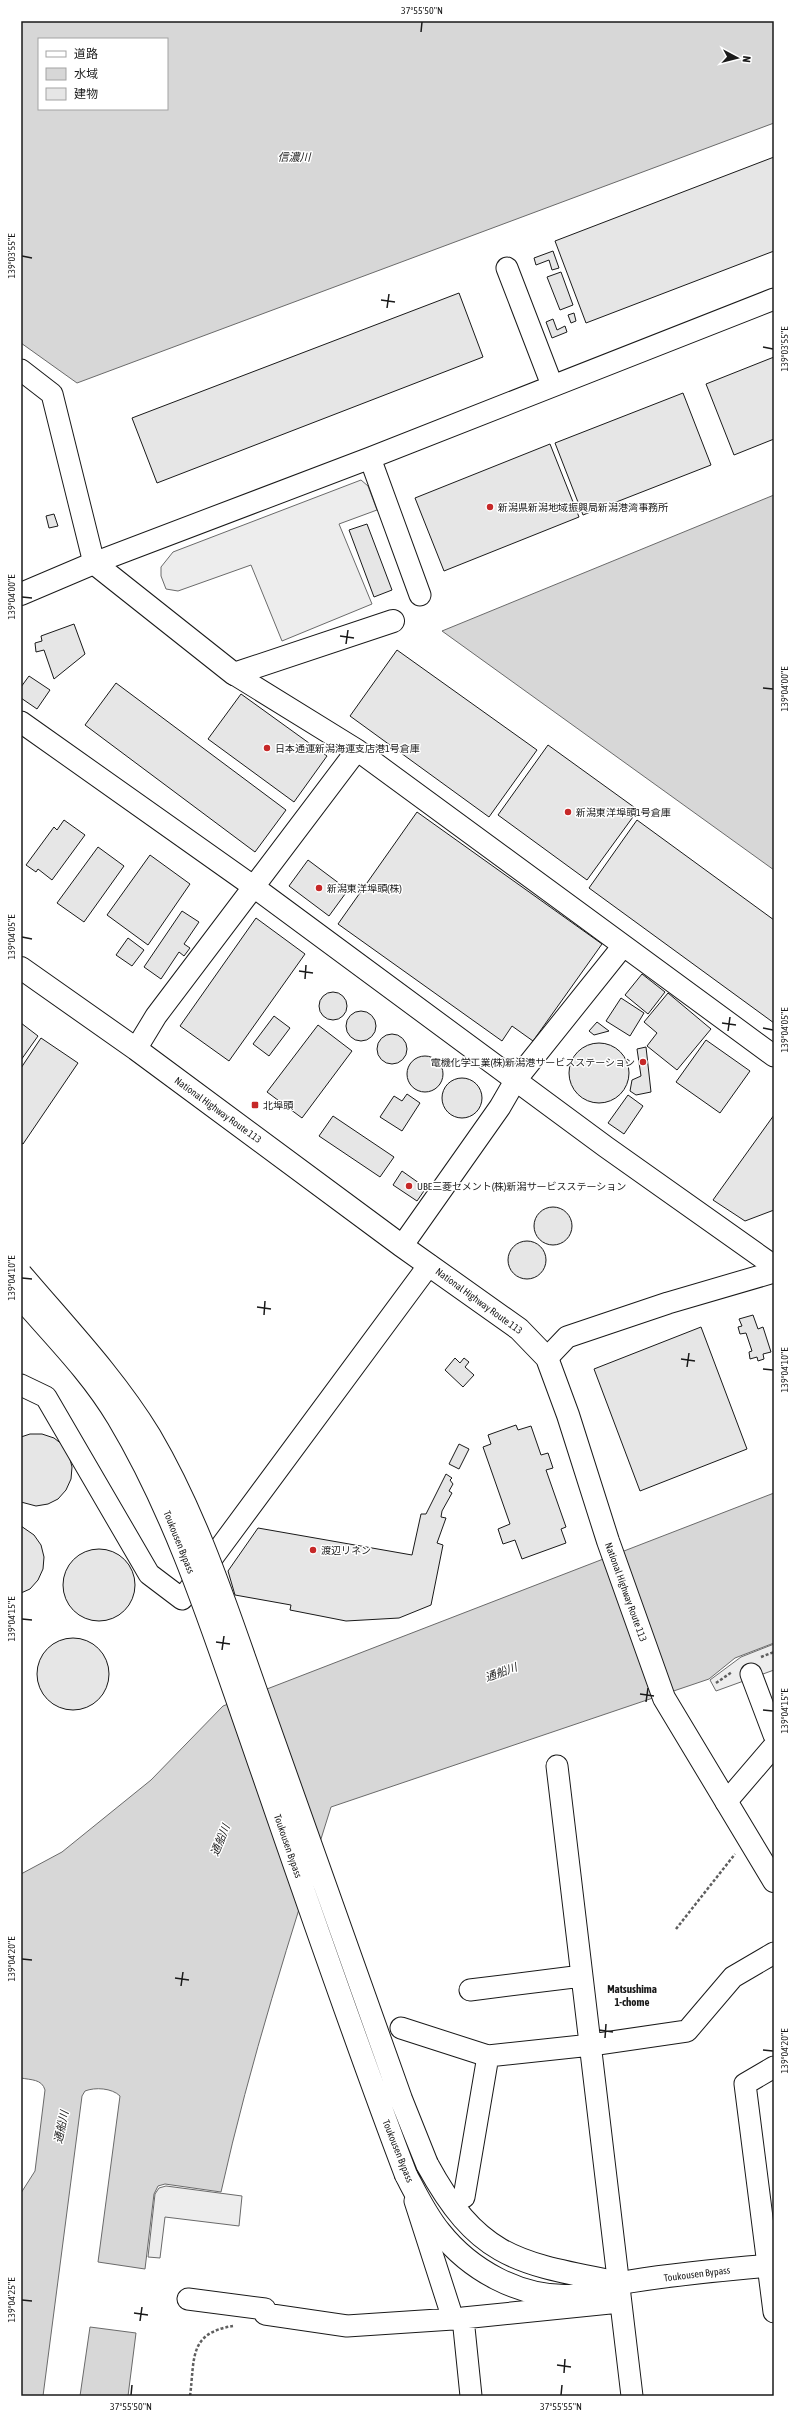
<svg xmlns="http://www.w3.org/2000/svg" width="795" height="2417" viewBox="0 0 795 2417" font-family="'Asap Condensed','Noto Sans JP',sans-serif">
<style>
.built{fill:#ededed;stroke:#6a6a6a}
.water{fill:#d7d7d7;stroke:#6a6a6a;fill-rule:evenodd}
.building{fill:#e6e6e6;stroke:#1a1a1a}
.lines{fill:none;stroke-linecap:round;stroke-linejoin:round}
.minor-casing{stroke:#1a1a1a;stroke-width:23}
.major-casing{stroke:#1a1a1a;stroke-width:24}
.highway-casing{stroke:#1a1a1a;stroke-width:24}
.path{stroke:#5f5f5f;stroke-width:2.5;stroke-dasharray:3 2;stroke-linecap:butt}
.minor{stroke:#fff;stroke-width:21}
.major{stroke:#fff;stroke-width:22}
.highway{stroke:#fff;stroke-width:22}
.highway-bridge-casing{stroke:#1a1a1a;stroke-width:24;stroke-linecap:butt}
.highway-bridge{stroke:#fff;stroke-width:22}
.ticks{fill:none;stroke:#1a1a1a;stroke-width:1.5}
.poi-dot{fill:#c62828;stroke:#fff;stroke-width:1.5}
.labels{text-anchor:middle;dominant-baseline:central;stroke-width:3;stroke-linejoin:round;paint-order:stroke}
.poi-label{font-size:10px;fill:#1a1a1a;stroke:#fff;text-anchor:start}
.street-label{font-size:10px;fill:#1a1a1a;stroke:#fff}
.water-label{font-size:11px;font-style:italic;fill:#1a1a1a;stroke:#fff}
.neighbourhood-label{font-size:11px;font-weight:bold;fill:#1a1a1a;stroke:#fff}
.neatline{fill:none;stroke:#1a1a1a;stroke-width:1.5}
.ticks-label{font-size:10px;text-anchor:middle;fill:#1a1a1a}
</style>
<rect width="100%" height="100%" fill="#fff"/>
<path class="built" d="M361,480L368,486L377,510L339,524L372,604L282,641L251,565L178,591L166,589L161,576V567L173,552Z
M774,1644V1670L716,1691L710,1680L741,1657Z
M166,2186L242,2196L239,2226L165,2217L160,2258L148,2257L155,2194L159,2188Z"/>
<path class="water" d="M21,21H774V123L77,383L21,343ZM39,39H167V109H39Z
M774,495V870L442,631Z
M774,1493V1643L735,1658L709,1679L331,1807C291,1935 250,2061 221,2192L165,2184L158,2186L154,2194L145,2269L98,2262L120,2096C112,2088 95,2087 85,2091L82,2096L43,2396H21V2193L35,2171L45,2090C42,2079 31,2080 21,2078V1874L62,1852L151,1780L223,1706Z
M90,2327L136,2333L128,2396H80Z"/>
<path class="building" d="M774,157V251L586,323L555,241Z
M553,251L559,268L552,270L549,260L536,265L534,258Z
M561,272L573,305L560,310L547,277Z
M459,293L483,357L157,483L132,418Z
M574,313L576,321L571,323L568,315Z
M553,319L557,330L565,326L567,332L552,338L546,322Z
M774,357V439L734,455L706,384Z
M683,393L711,465L583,515L555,443Z
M550,444L579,517L444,571L415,498Z
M54,514L58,526L49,528L46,516Z
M367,524L392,590L374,597L349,530Z
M74,624L85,654L54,679L44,650L36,652L35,643L42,641L41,636Z
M397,650L537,750L489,817L350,716Z
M29,676L50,690L37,709L21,698V687Z
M116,683L286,810L255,852L85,725Z
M241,694L327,756L294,802L208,739Z
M548,745L638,810L587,880L498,815Z
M417,812L602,944L533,1041L512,1026L502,1041L338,924Z
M64,820L85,835L52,880L38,869L36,872L26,865L54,827L57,830Z
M637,820L774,920V1023L589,888Z
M98,847L124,866L84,922L57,903Z
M150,855L190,884L148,945L107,915Z
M308,860L348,890L329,916L289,886Z
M182,911L199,922L184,944L190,948L184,956L179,952L161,979L144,967Z
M256,918L305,954L229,1061L180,1026Z
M128,938L144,950L132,966L116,955Z
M642,974L665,992L648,1014L625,995Z
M319 1006a14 14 0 1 1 28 0a14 14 0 1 1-28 0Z
M668,993L711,1029L677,1070L647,1046L657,1033L644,1022Z
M621,998L644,1013L630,1036L606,1021Z
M346 1026a15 15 0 1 1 30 0a15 15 0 1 1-30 0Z
M274,1016L290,1028L269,1056L253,1044Z
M597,1022L609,1031L594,1035L589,1031Z
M21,1023L38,1036L21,1060Z
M318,1025L352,1051L302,1118L267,1092Z
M377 1049a15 15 0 1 1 30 0a15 15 0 1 1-30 0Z
M41,1038L78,1063L23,1144L21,1143V1068Z
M706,1040L750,1071L720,1113L676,1082Z
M569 1073a30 30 0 1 1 60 0a30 30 0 1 1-60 0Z
M646,1047L651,1092L636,1095L630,1091L632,1080L641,1076L637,1049Z
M407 1074a18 18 0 1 1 36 0a18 18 0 1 1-36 0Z
M442 1098a20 20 0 1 1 40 0a20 20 0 1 1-40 0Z
M407,1094L420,1103L402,1131L380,1117L394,1096L402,1101Z
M628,1095L643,1106L624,1134L608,1123Z
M774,1115V1210L745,1221L713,1200Z
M333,1116L394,1157L380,1177L319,1136Z
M402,1171L426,1188L417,1201L393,1185Z
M534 1226a19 19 0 1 1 38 0a19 19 0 1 1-38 0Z
M508 1260a19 19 0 1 1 38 0a19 19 0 1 1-38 0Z
M753,1315L758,1329L763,1327L771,1352L763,1354L764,1359L758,1361L757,1357L750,1359L749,1352L752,1351L746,1333L740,1334L738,1327L742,1326L739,1319Z
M701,1327L747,1449L640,1491L594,1369Z
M455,1358L460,1363L464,1358L469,1362L465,1367L474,1375L463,1387L445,1370Z
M516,1425L518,1430L531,1426L541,1455L548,1453L553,1468L546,1470L566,1527L561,1529L566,1543L522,1559L515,1540L503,1544L498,1529L510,1524L483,1447L491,1444L488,1435Z
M30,1434H42L54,1438L63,1445L69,1455L72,1467L71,1479L66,1490L58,1499L48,1504L36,1506L21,1502V1437Z
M459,1444L469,1449L459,1469L449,1464Z
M446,1474L452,1478L450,1480L453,1484L449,1491L452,1493L442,1511L441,1517L446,1518L437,1543L443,1545L431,1605L399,1618L346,1621L290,1610L291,1605L235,1595L228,1571L258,1528L412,1555L421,1514H426Z
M21,1526L34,1535L41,1545L44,1557L43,1569L38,1580L30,1589L21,1593Z
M63 1585a36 36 0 1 1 72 0a36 36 0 1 1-72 0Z
M37 1674a36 36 0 1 1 72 0a36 36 0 1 1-72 0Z"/>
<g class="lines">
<g class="minor-casing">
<path id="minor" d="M507,268L552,385
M21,370L52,394L94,563L370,458L774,299
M370,458L420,595
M234,674L357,750L774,1056
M21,722L254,887L606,1147L774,1266
M136,1049L156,1016L357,750
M402,1246L500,1107L515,1081L623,946
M547,1358L567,1337L668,1303L774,1272
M21,1385L46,1397L149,1574L182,1599L429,1265
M751,1674L774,1735
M557,1766L632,2396
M726,1802L774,1746
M470,1990L582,1976
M401,2028L488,2056
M774,2067L745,2084L774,2312
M464,2197L488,2056L591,2045L687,2031L733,1977L774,1953
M415,2201L453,2319
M188,2299L265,2309V2314L347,2326L453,2319L610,2303L619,2283
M463,2318L471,2396"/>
</g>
<g class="major-casing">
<path id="major" d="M21,594L94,563L234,674L393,621"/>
</g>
<g class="highway-casing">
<path id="highway" d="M21,968L136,1049L402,1246L519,1329L547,1358L568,1415L608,1541L664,1698L774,1881
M427,2164C479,2260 519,2263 619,2283
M406,2175C416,2194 426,2215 440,2232C470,2270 519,2297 568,2296C587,2296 603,2286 621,2283C671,2274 723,2270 774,2265"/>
</g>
<path class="path" d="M761,1657L774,1652
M716,1683L732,1672
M676,1929L735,1854
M190,2396C195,2359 188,2333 233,2326"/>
<use href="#minor" class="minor"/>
<use href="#major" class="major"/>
<use href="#highway" class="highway"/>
<g class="highway-bridge-casing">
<path id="highway-bridge" d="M21,1274C66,1327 114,1377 150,1436C200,1521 229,1616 262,1708C309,1839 356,1969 401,2099L427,2164
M21,1298C54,1336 92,1374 118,1418C179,1520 214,1634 253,1745C303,1889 352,2033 406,2175"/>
</g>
<use href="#highway-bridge" class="highway-bridge"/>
</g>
<path class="ticks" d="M421,32L422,22M22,256L32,258M381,300L395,302M387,308L389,294M763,347L773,349M22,597L32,598M340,636L354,638M346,644L348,630M763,688L773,689M22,937L32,939M299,971L313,973M305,979L306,965M722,1023L736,1025M763,1028L773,1030M728,1031L730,1017M22,1278L32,1279M257,1307L271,1309M264,1315L265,1301M681,1359L695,1361M687,1367L689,1353M763,1369L773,1370M22,1619L32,1620M216,1642L230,1644M222,1650L224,1636M640,1694L654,1696M646,1702L648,1688M763,1710L773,1711M22,1959L32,1960M175,1978L189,1980M181,1986L183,1972M599,2030L613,2032M605,2038L606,2024M763,2050L773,2051M22,2300L32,2301M134,2313L148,2315M140,2321L142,2307M557,2365L571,2367M564,2373L565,2359M131,2395L132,2385M561,2395L562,2385"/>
<g class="poi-dot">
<circle cx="490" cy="507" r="4"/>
<circle cx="267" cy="748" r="4"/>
<circle cx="568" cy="812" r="4"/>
<circle cx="319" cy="888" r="4"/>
<circle cx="643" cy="1062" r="4"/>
<rect x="251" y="1101" width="8" height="8" rx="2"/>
<circle cx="409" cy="1186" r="4"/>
<circle cx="313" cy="1550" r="4"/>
</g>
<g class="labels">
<g class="poi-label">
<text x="498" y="507">新潟県新潟地域振興局新潟港湾事務所</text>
<text x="275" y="748">日本通運新潟海運支店港1号倉庫</text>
<text x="576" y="812">新潟東洋埠頭1号倉庫</text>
<text x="327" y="888">新潟東洋埠頭(株)</text>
<text x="635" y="1062" text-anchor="end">電機化学工業(株)新潟港サービスステーション</text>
<text x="263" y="1105">北埠頭</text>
<text x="417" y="1186">UBE三菱セメント(株)新潟サービスステーション</text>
<text x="321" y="1550">渡辺リネン</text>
</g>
<g class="street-label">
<text transform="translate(218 1110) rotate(36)">National Highway Route 113</text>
<text transform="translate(479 1301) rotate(36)">National Highway Route 113</text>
<text transform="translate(179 1542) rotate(68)">Toukousen Bypass</text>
<text transform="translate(626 1592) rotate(70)">National Highway Route 113</text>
<text transform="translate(288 1846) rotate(71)">Toukousen Bypass</text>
<text transform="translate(398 2151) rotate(68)">Toukousen Bypass</text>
<text transform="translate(697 2274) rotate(-7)">Toukousen Bypass</text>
</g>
<g class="water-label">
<text x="294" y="157">信濃川</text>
<text transform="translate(501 1672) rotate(-20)">通船川</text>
<text transform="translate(220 1840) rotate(-68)">通船川</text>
<text transform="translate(61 2127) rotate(-78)">通船川</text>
</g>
<g class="neighbourhood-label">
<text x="632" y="1989">Matsushima<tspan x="632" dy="13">1-chome</tspan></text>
</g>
</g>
<rect width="795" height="2417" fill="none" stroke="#ffffff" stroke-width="44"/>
<rect x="38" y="38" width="130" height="72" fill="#ffffff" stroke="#a3a3a3"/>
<rect x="46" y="51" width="20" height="6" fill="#ffffff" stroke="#a3a3a3"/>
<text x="74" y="58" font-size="12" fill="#1a1a1a">道路</text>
<rect x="46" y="68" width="20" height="12" fill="#d7d7d7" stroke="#a3a3a3"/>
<text x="74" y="78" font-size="12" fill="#1a1a1a">水域</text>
<rect x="46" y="88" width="20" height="12" fill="#e6e6e6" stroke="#a3a3a3"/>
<text x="74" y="98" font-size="12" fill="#1a1a1a">建物</text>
<g transform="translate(737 58) rotate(97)" stroke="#ffffff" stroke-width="3" paint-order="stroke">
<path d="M0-3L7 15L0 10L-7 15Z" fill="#1a1a1a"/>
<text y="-6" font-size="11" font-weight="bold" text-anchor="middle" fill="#1a1a1a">N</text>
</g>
<rect x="22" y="22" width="751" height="2373" class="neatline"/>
<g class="ticks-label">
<text x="422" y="14">37°55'50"N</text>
<text transform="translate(11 256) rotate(-90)" y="4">139°03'55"E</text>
<text transform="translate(784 349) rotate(-90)" y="4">139°03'55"E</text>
<text transform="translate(11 597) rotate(-90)" y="4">139°04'00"E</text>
<text transform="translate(784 689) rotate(-90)" y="4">139°04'00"E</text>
<text transform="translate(11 937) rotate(-90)" y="4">139°04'05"E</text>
<text transform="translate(784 1030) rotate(-90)" y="4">139°04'05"E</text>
<text transform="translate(11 1278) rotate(-90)" y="4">139°04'10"E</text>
<text transform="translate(784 1370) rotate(-90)" y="4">139°04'10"E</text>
<text transform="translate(11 1619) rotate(-90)" y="4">139°04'15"E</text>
<text transform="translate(784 1711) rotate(-90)" y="4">139°04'15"E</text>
<text transform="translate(11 1959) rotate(-90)" y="4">139°04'20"E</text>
<text transform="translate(784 2051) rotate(-90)" y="4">139°04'20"E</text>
<text transform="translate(11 2300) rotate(-90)" y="4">139°04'25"E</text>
<text x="131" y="2410">37°55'50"N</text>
<text x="561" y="2410">37°55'55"N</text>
</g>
</svg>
